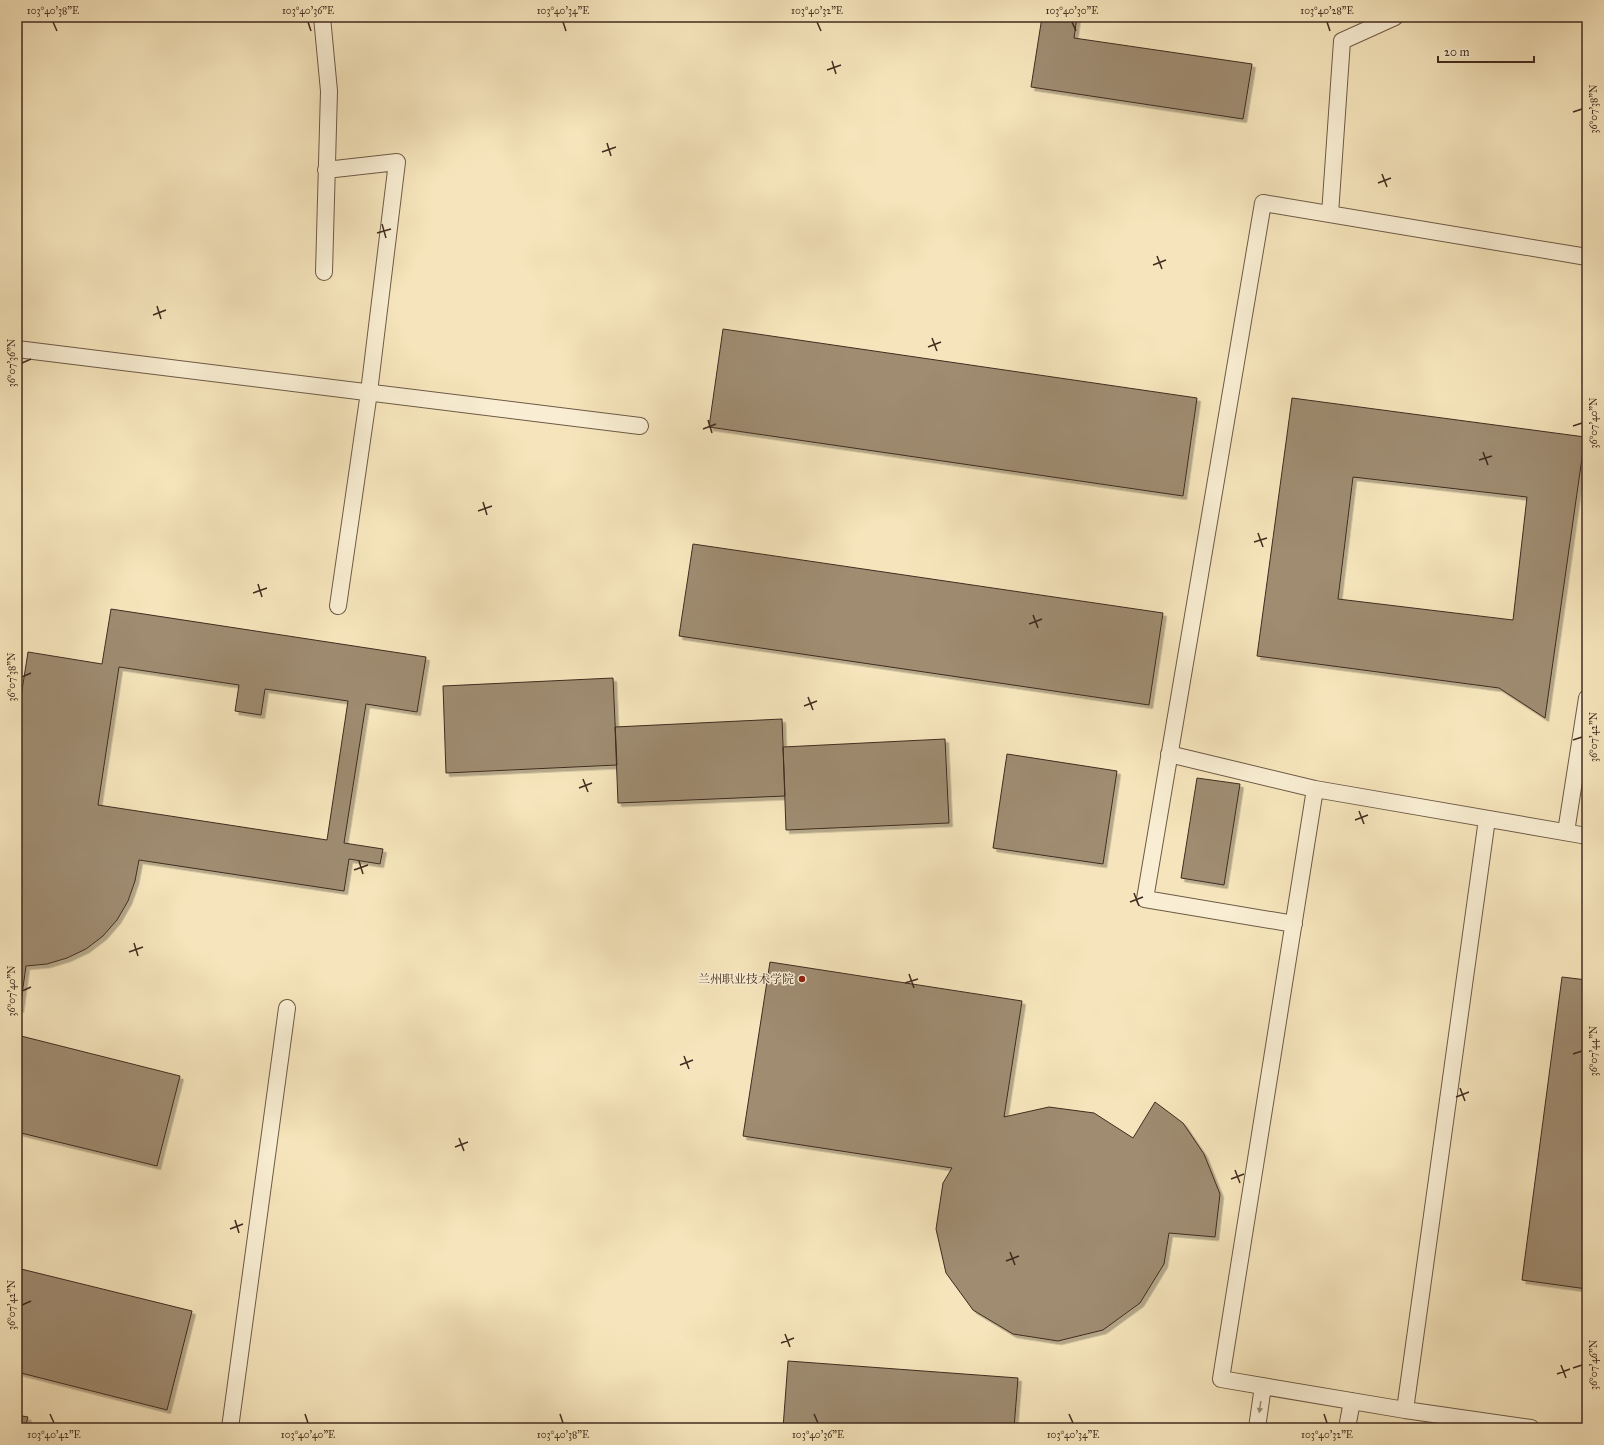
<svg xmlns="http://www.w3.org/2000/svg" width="1604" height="1445" viewBox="0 0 1604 1445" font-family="'IM FELL Great Primer','Noto Serif SC',serif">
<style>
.building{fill:#9f8c71;stroke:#412b1f;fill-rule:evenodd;filter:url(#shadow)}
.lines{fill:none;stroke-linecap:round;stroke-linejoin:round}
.service-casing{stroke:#6e5a46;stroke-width:18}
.service{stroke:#f9eed3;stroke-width:16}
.oneway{fill:#9d8c79}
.ticks{fill:none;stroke:#412b1f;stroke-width:1.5}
.poi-dot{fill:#8f2418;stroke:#f9eed3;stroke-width:1.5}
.labels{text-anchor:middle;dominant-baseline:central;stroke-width:3;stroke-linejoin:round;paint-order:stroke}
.poi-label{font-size:12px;fill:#412b1f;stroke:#f9eed3;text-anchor:end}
.neatline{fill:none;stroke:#412b1f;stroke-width:1.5}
.ticks-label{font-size:10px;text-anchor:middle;fill:#412b1f}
</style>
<defs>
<filter id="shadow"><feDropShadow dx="3.5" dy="3.5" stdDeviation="0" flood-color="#0004"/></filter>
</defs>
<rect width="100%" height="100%" fill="#f6e5bc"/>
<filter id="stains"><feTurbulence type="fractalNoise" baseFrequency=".005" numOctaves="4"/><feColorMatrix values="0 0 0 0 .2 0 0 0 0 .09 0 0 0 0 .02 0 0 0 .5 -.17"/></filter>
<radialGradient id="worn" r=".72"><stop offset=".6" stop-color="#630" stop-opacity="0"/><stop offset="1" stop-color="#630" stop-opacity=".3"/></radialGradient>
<path class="building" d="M1042,17H1077L1074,38L1252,64L1243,119L1031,87Z
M723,329L1197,398L1183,496L709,427Z
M1292,398L1585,437L1545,718L1499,688L1257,656ZM1353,477L1527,497L1513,620L1338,599Z
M693,544L1163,613L1149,705L679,636Z
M111,609L426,657L417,712L366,704L344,843L383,849L380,864L349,859L344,891L139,860L135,881L128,901L117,920L103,936L86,949L67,958L47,964L26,966L20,1009L17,1008V722L28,652L102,664ZM119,667L239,685L235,711L261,715L265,689L348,701L327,840L98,805Z
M613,678L617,765L446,773L443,686Z
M782,719L785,796L618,803L615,727Z
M945,739L949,823L786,830L783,747Z
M1007,754L1117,771L1103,864L993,848Z
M1197,778L1240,784L1224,885L1181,878Z
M770,962L1022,1001L1004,1117L1049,1107L1094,1113L1133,1138L1155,1102L1183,1123L1204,1154L1220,1194L1215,1237L1169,1233L1164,1264L1140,1303L1103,1330L1058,1341L1013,1334L973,1310L946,1273L936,1229L943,1183L952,1168L743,1136Z
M1562,977L1587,980V1289L1522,1280Z
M17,1035L180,1076L157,1166L17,1132Z
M17,1268L192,1311L167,1410L17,1372Z
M788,1361L1018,1378L1014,1428H783Z
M17,1415L28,1417L25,1428H17Z"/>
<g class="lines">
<g class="service-casing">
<path id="service" d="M322,17L329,91L324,272
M326,170L397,162L369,392L338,606
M1330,214L1342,41L1395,17
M17,349L640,426
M1169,754L1315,789L1587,836
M1315,789L1221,1379L1405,1410L1531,1428
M1566,832L1587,698
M1294,924L1145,899L1263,203L1587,257
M1405,1410L1487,819
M230,1428L287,1008
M1257,1428L1263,1386
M1347,1428L1352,1401"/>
</g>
<use href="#service" class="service"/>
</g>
<defs><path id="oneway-solid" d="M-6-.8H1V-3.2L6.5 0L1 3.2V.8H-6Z"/></defs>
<use class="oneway" href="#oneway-solid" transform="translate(1260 1407) rotate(98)"/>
<path class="ticks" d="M53,22L57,31M308,22L311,31M563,22L566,31M817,22L821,31M1072,22L1076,31M1327,22L1330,31M832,61L836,74M827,70L841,65M1573,112L1582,109M607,143L611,156M602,152L616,147M1382,174L1387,187M1378,183L1391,178M382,224L386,238M377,233L391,229M1157,256L1162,269M1153,265L1166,260M157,306L161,319M153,315L166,310M932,338L937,351M928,347L941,342M22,363L31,359M708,420L712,433M1573,426L1582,423M703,429L716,424M1483,452L1488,465M1479,460L1492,456M483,502L487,515M478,511L492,506M1258,533L1263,547M1254,542L1267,538M258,584L262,597M253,593L267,588M1033,615L1038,628M1029,624L1042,619M22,677L31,673M808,697L813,710M804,706L817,701M1573,740L1582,737M583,779L588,792M579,788L592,783M1359,811L1364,824M1355,820L1368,815M359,861L363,874M354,870L368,865M1134,893L1139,906M1130,902L1143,897M134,943L138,956M129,952L143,947M909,974L914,988M905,983L918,979M22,991L31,987M1573,1054L1582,1051M684,1056L689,1069M680,1065L693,1060M1460,1088L1465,1101M1456,1097L1469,1092M459,1138L464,1151M455,1147L468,1142M1235,1170L1240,1183M1231,1179L1244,1174M235,1220L239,1233M230,1229L243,1224M1010,1252L1015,1265M1006,1261L1019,1256M22,1305L31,1301M785,1334L790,1347M781,1343L794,1338M1561,1365L1566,1378M1573,1368L1582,1365M1557,1374L1570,1369M50,1414L54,1423M305,1414L308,1423M560,1414L563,1423M814,1414L818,1423M1069,1414L1073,1423M1324,1414L1327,1423"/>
<circle class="poi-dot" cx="802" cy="979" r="4"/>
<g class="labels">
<g class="poi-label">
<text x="794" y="979">兰州职业技术学院</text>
</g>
</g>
<rect width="1604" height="1445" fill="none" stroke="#f6e5bc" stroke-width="44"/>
<path d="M1438 56v6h96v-6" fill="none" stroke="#412b1f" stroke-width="2"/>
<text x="1444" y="56" font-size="12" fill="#412b1f" stroke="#f9eed3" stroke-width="3" paint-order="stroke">20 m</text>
<rect x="22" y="22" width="1560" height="1401" class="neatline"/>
<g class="ticks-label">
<text x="53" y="14">103°40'38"E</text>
<text x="308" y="14">103°40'36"E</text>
<text x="563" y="14">103°40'34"E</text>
<text x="817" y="14">103°40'32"E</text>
<text x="1072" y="14">103°40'30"E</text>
<text x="1327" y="14">103°40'28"E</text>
<text transform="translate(1593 109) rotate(-90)" y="4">36°07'38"N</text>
<text transform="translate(11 363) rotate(-90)" y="4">36°07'36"N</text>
<text transform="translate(1593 423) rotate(-90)" y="4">36°07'40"N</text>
<text transform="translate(11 677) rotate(-90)" y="4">36°07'38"N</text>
<text transform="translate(1593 737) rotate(-90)" y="4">36°07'42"N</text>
<text transform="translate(11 991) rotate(-90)" y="4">36°07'40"N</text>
<text transform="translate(1593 1051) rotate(-90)" y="4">36°07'44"N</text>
<text transform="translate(11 1305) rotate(-90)" y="4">36°07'42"N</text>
<text transform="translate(1593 1365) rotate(-90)" y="4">36°07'46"N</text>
<text x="54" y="1438">103°40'42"E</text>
<text x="308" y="1438">103°40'40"E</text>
<text x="563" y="1438">103°40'38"E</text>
<text x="818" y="1438">103°40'36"E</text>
<text x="1073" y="1438">103°40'34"E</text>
<text x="1327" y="1438">103°40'32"E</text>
</g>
<rect width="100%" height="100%" filter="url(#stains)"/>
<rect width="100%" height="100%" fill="url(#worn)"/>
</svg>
